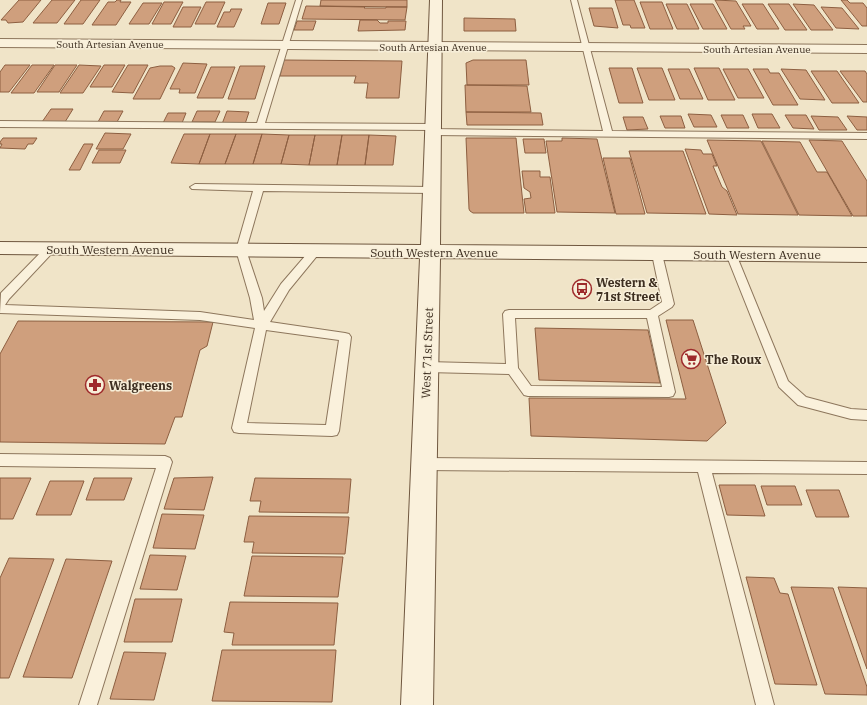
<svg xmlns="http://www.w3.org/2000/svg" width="867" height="705" viewBox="0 0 867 705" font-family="'IBM Plex Serif',serif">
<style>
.building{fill:#cf9f7d;stroke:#8d5f41}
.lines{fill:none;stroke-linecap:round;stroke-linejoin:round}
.service-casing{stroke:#8d765c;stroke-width:2}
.minor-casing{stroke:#8d765c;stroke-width:2}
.secondary-casing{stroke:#6f573f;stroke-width:2}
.service{fill:#faf1dc;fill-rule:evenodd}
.minor{fill:#faf1dc;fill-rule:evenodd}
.secondary{fill:#faf1dc;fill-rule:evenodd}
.labels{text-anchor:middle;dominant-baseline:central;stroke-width:3;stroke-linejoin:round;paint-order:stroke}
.far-street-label{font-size:10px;fill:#3d2e20;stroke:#f7eed8}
.street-label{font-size:12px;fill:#3d2e20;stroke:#f7eed8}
.poi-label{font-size:12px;font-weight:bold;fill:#3d2e20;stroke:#f7eed8;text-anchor:start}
</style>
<rect width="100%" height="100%" fill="#f0e4c8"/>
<path class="building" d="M19,0H41L23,22L8,23L6,20H1Z
M52,0H75L57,23H33Z
M81,0H100L83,24H64Z
M117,0H121L120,2H131L116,25H92L108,2H115Z
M321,0H407V7L320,6Z
M615,0H634L645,28H631L630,25H623Z
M715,0L736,1L751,26H743L745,29H731Z
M841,0H847L850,3H863L867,8V26H862Z
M164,2H183L171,24H152Z
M206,2H225L215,24H195Z
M640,2H662L673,29H650Z
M143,3H162L149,24H129Z
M268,3H286L279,24H261Z
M666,4H687L699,29H677Z
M690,4H713L727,29H703Z
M742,4H763L779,29H757Z
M768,4H789L807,30H785Z
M793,4L814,5L833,30H811Z
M306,6L365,7L364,8H386V7H407L405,20L302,19Z
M183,7H201L191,27H173Z
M821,7L842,8L859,29L836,28Z
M589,8H612L618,28L594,26Z
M231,9H242L234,27H217L224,12H230Z
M464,18L515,19L516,31H464Z
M360,20H377L380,23H388V21H406L405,30H403L358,31Z
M297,21H316L313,30H294Z
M284,60L402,61L399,98H366L368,83H354L356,76H280Z
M473,60H526L529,85H467L466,63Z
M183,63L207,64L195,93H179L180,89H170Z
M5,65H30L9,92H0V72Z
M32,65H54L34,93H11Z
M55,65H77L59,92H37Z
M79,65L101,66L83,93H60Z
M104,65H125L112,87H90Z
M128,65H148L133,93L112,92Z
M160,66H172L175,68L160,99H133L150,68Z
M240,66H265L255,99H228Z
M211,67H235L223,98H197Z
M609,68H632L643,103H619Z
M637,68H662L675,100H649Z
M694,68H719L735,100H708Z
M668,69H689L703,99H680Z
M723,69H748L764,98H738Z
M753,69H768L770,73H779L798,105H773Z
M781,69L806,70L825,100L800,99Z
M811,71H837L859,103H832Z
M840,71H865L867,74V102H863Z
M465,85L527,86L531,112H466Z
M51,109H73L65,122H42Z
M104,111H123L117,122H98Z
M197,111H220L215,122H192Z
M227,111L249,112L245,124H222Z
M466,112L541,113L543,125H467Z
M168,113H186L182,123H163Z
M688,114L711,115L717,127H694Z
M752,114H772L780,128H758Z
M721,115H743L749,128H727Z
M785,115H806L814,129L793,128Z
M660,116H681L685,128H665Z
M811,116L838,117L847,130H819Z
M847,116L867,117V130H857Z
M623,117H643L648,129L627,130Z
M105,133L131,134L123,149H96Z
M184,134H210L199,164L171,163Z
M210,134H236L225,164H199Z
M236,134H262L253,164H225Z
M262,134L289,135L281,164H253Z
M289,135H315L309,165L281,164Z
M315,135H342L337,165H309Z
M342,135H369L365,165H337Z
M369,135L396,136L393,165H365Z
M3,138H37L33,144H28L25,149L0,148L2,144H0V142Z
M466,138H516L524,213H473L470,211L469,209Z
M562,138L597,139L615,213L557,212L546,141H562Z
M523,139H544L546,153H525Z
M707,140L761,141L798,215L738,214Z
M809,140L842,141L867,181V216H853Z
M762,141L800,142L817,172H827L852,216L799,215Z
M84,144H93L80,170H69Z
M685,149L701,150L703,154H712L717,166H713L722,187L727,191L737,215L709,214Z
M99,150H126L120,163H92Z
M629,151H683L706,214L647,213Z
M603,158H630L645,214H616Z
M522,171H540V177H550L555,213H526L524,199L531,198L530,192L524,188Z
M666,320H693L726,423L707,441L531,436L529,398L686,399Z
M18,321L213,322L207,346L200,350L182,417H175L165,444L0,442V354Z
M535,328L648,330L660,383L539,380Z
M213,477L204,510L164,509L174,478Z
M0,478H31L13,519H0Z
M94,478H132L124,500H86Z
M255,478L351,479L348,513L259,512L261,501H250Z
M50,481H84L71,515H36Z
M719,485H755L765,516L727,515Z
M761,486H795L802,505H767Z
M806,490H839L849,517H816Z
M162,514L204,515L195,549L153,548Z
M249,516L349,517L345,554L252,553L254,542H244Z
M150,555L186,556L177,590L140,589Z
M252,556L343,557L338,597L244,596Z
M9,558L54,559L9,678H0V578Z
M66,559L112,561L72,678L23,677Z
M746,577L774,578L780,593L788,594L817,685L775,684Z
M791,587L833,588L867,687V695L825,694Z
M838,587L867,588V669Z
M135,599H182L172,642H124Z
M230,602L338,603L334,645H232L234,633L224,632Z
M222,650H336L332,702L212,701Z
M124,652L166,653L154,700L110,699Z"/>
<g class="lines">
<g class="service-casing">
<path id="service" d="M296,0H302L265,123L432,124L436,127L433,129L603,131L571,0H577L612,131L867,133V139L432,135L428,132L431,130L0,127V121L257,123Z
M195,184L431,187L436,190L431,193L263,191L246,250L262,298L264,311L281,284L312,248H320L321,251L289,290L270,322L345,333L349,334L351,337L339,431L337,435L332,436L239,433L234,432L232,428L255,328L200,320L0,313L1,293L47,246H55L56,248L55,250L9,299L5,305L200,312L254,320L250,298L236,250L253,191L192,189L190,187ZM266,330L339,340L326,425L247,423Z
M657,250L661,251L662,254L674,304L672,307L658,316L675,392L673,396L669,397L528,396L524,395L509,374L427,372L423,370L421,367L423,364L427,362L506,364L503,314L505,311L509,310H650L662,302L652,254L653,251ZM515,318H647L662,387L531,386L518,368Z
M731,250L735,251L736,254L788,381L806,397L851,409L867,410V420L851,419L798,405L779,387L726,254L727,251Z
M0,454L165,456L170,458L172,462L97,705H79L156,468L0,466Z
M424,458L867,462V474L712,473L774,705H756L698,472L424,470L419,468L417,464L419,460Z"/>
</g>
<g class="minor-casing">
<path id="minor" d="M0,39L867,45V53L0,47Z"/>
</g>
<g class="secondary-casing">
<path id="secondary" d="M430,0H442L440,245L867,248V262L440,258L433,705H401L420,258L0,254V242L421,245Z"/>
</g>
<use href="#service" class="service"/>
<use href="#minor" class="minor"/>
<use href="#secondary" class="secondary"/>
</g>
<defs>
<g id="bus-ring" transform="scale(1)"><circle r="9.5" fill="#f7eed8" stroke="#9e2a2b" stroke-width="1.5"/><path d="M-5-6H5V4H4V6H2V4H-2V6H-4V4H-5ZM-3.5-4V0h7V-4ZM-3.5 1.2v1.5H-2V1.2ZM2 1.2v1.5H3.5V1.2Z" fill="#9e2a2b"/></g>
<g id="supermarket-ring" transform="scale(1)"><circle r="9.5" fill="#f7eed8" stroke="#9e2a2b" stroke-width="1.5"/><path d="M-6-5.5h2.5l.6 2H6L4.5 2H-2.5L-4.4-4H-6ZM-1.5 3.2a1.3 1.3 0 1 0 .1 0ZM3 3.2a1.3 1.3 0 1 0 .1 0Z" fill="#9e2a2b"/></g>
<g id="pharmacy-ring" transform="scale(1)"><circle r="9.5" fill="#f7eed8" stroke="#9e2a2b" stroke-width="1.5"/><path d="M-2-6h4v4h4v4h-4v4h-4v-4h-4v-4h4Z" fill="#9e2a2b"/></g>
</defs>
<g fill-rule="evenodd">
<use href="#bus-ring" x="582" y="289"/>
<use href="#supermarket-ring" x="691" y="359"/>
<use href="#pharmacy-ring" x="95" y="385"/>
</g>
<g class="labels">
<g class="far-street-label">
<text x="110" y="44">South Artesian Avenue</text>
<text x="433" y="47">South Artesian Avenue</text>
<text x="757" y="49">South Artesian Avenue</text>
</g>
<g class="street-label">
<text x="110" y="249">South Western Avenue</text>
<text x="434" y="252">South Western Avenue</text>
<text x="757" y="254">South Western Avenue</text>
<text transform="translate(427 353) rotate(-88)">West 71st Street</text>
</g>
<g class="poi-label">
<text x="596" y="282">Western &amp;<tspan x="596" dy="14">71st Street</tspan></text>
<text x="705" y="359">The Roux</text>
<text x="109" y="385">Walgreens</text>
</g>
</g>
</svg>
